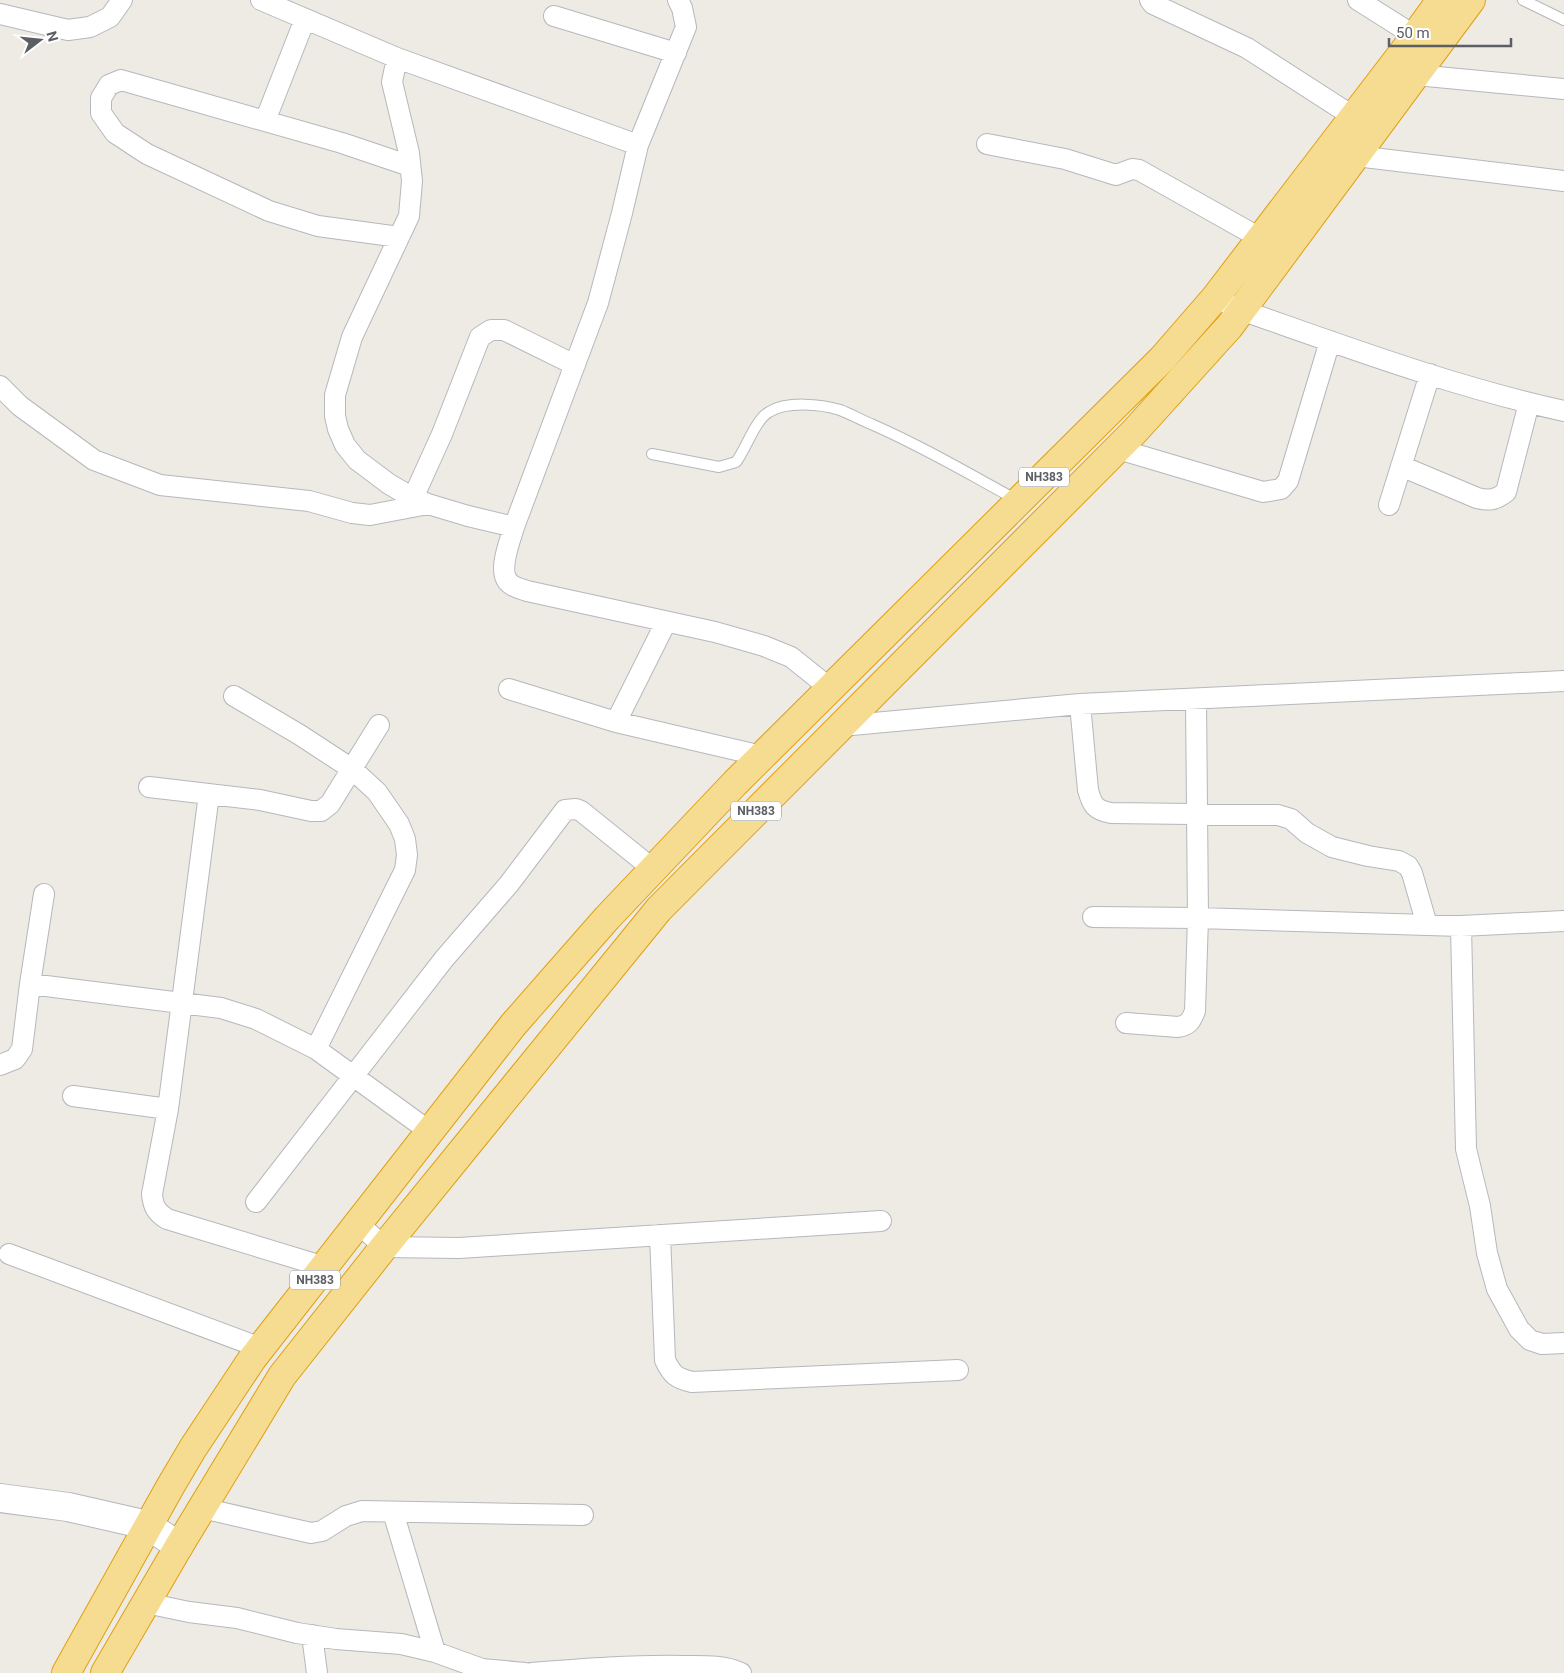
<svg xmlns="http://www.w3.org/2000/svg" width="1564" height="1673" viewBox="0 0 1564 1673" font-family="Roboto,sans-serif">
<style>
.lines{fill:none;stroke-linecap:round;stroke-linejoin:round}
.lane-casing{stroke:#b5b8bc;stroke-width:12}
.street-casing{stroke:#b5b8bc;stroke-width:22}
.secondary-casing{stroke:#b4b7bc;stroke-width:30}
.highway-casing{stroke:#e19f0e;stroke-width:30}
.lane{stroke:#fff;stroke-width:10}
.street{stroke:#fff;stroke-width:20}
.secondary{stroke:#fff;stroke-width:28}
.highway{stroke:#f6dc91;stroke-width:28}
.labels{text-anchor:middle;dominant-baseline:central;stroke-width:4.5;stroke-linejoin:round;paint-order:stroke}
.shield{fill:#fff;stroke:#8c8e92;stroke-width:1}
.shield-label{font-size:12px;font-weight:bold;fill:#5b5e63}
</style>
<rect width="100%" height="100%" fill="#edebe3"/>
<g class="lines">
<g class="lane-casing">
<path id="lane" d="M1523,0L1564,20
M652,454L719,467L736,462C746,449 755,420 769,412C786,401 821,404 840,410C851,414 861,420 871,424C922,446 969,474 1017,500"/>
</g>
<g class="street-casing">
<path id="street" d="M261,0L397,58L638,145
M1150,0L1153,4L1247,48L1354,117
M1358,0L1415,36
M0,14L68,30L90,27L110,17L122,0
M554,16L676,53
M397,58L392,82L409,153L412,181L409,216L352,337L335,395V416L338,429L345,445L357,460L389,484L413,498L428,504
M1416,75L1564,89
M265,121L305,19
M987,144L1065,159L1116,175L1132,169L1139,170L1260,238
M1356,156L1564,181
M399,237L318,226L269,211L147,154L115,133L101,113V98L109,85L121,80L342,143L410,166
M1215,298L1241,310C1347,347 1454,387 1564,411
M0,386L20,406L94,460L160,485L309,501L352,513L370,515L428,504L468,516L514,527C510,542 495,575 512,585C516,588 522,589 527,591L715,632L764,646L791,657L831,689
M1118,449L1263,492L1281,489L1288,481L1330,341
M1401,466L1477,498C1489,501 1496,500 1506,492L1529,403
M413,498L442,434L480,337L491,330H504L575,365
M1389,505L1430,374
M514,527L598,303L622,213L638,145L686,27L682,8L678,0
M509,689L616,722L762,756
M234,696L300,735L352,769L377,792L399,824L405,839L407,855L405,870L316,1049
M1080,704L1088,790C1092,805 1095,810 1111,813L1278,815L1291,819L1307,833L1332,847L1368,856L1399,861L1408,866L1412,873L1427,925
M616,722L666,622
M841,726L1080,704L1564,681
M149,787L260,800L311,811H321L330,804L379,725
M209,794L168,1109L152,1194C153,1206 156,1212 167,1219L325,1267
M1093,917L1198,918L1461,926L1564,921
M1461,926L1466,1149L1480,1206L1487,1253L1497,1289L1519,1329L1530,1340L1542,1344L1564,1343
M30,984L44,894
M1126,1023L1178,1027C1189,1025 1191,1021 1195,1011L1198,918L1196,699
M0,1065L15,1059L22,1049L30,984L221,1008L256,1019L316,1049L429,1131
M73,1096L168,1109
M256,1202L444,959L509,884L565,810L576,809L581,811L653,869
M359,1224L384,1247L459,1248L881,1221
M660,1235L665,1360C672,1375 676,1378 692,1382L958,1370
M9,1254L261,1348
M202,1508L311,1533L322,1531L346,1516L362,1511L583,1515
M393,1512L435,1652
M146,1603L189,1612L237,1618L297,1633L336,1639L401,1644L435,1652L482,1669L525,1673
M312,1635L317,1673
M532,1673C583,1669 633,1665 684,1666C703,1666 724,1665 741,1673"/>
</g>
<g class="secondary-casing">
<path id="secondary" d="M0,1498L68,1507L147,1525L179,1546"/>
</g>
<g class="highway-casing">
<path id="highway" d="M66,1673L170,1487L193,1448L252,1359L513,1025L607,918L735,783L1162,359L1215,298L1404,51L1441,0
M105,1673L179,1546L282,1376L384,1247L659,909L1134,432L1229,327L1471,0"/>
</g>
<use href="#lane" class="lane"/>
<use href="#street" class="street"/>
<use href="#secondary" class="secondary"/>
<use href="#highway" class="highway"/>
</g>
<g class="labels">
<g class="shield">
<rect x="1019" y="467.5" width="50" height="19" rx="4"/>
<rect x="731" y="801.5" width="50" height="19" rx="4"/>
<rect x="290" y="1270.5" width="50" height="19" rx="4"/>
</g>
<g class="shield-label">
<text x="1044" y="477">NH383</text>
<text x="756" y="811">NH383</text>
<text x="315" y="1280">NH383</text>
</g>
</g>
<g transform="translate(40 40) rotate(74)" stroke="#ffffff" stroke-width="4" paint-order="stroke">
<path d="M0-4L9 19L0 12L-9 19Z" fill="#5b5e63"/>
<text y="-8" font-size="14" font-weight="bold" text-anchor="middle" fill="#5b5e63">N</text>
</g>
<path d="M1389 38v8h122v-8" fill="none" stroke="#5b5e63" stroke-width="2.5"/>
<text x="1396" y="38" font-size="15" fill="#5b5e63" stroke="#ffffff" stroke-width="4" paint-order="stroke">50 m</text>
</svg>
